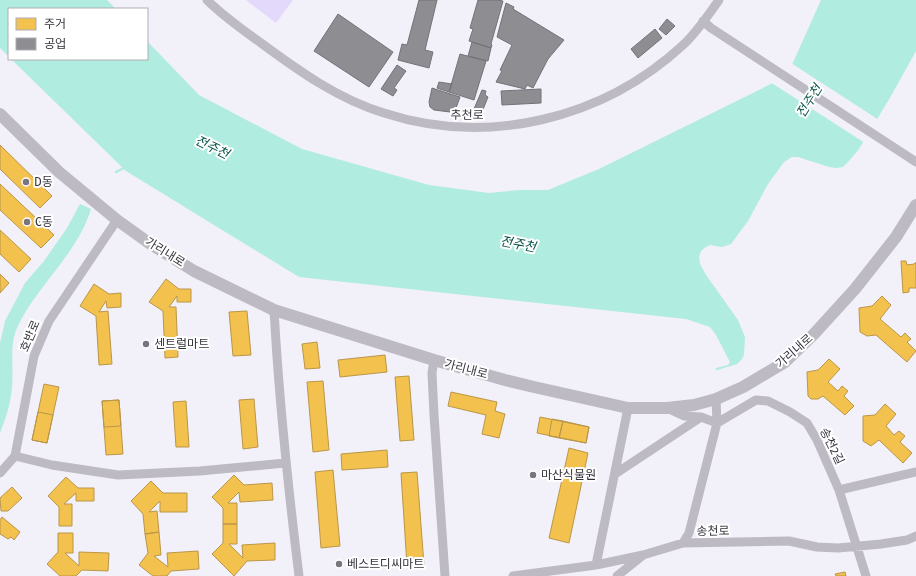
<svg xmlns="http://www.w3.org/2000/svg" width="916" height="576" viewBox="0 0 916 576" font-family="'Fira Sans','Noto Sans KR',sans-serif">
<style>
.green{fill:#e3d9fa}
.water{fill:#b0ece0}
.pier{fill:#f2f0f9}
.homes{fill:#f2c14e;stroke:#ba9649}
.industry{fill:#8d8d92;stroke:#737278}
.lines{fill:none;stroke-linecap:round;stroke-linejoin:round}
.stream{stroke:#b0ece0;stroke-width:2.5}
.minor{stroke:#bdbac4;stroke-width:9}
.tertiary{stroke:#bdbac4;stroke-width:12}
.poi-dot{fill:#78757f;stroke:#fff;stroke-width:1.5}
.labels{text-anchor:middle;dominant-baseline:central;stroke-width:4;stroke-linejoin:round;paint-order:stroke}
.street-label{font-size:12px;fill:#36333d;stroke:#fff}
.poi-label{font-size:12px;fill:#36333d;stroke:#fff;text-anchor:start}
.water-label{font-size:13px;font-style:italic;fill:#095549;stroke:#fff}
</style>
<rect width="100%" height="100%" fill="#f2f0f9"/>
<path class="green" d="M246,0H293L276,23Z"/>
<path class="water" d="M0,0H107L116,9H9V57L0,48Z
M821,0H916V51L891,96L859,149L848,162L843,167L837,168L829,167L798,157H792L784,162L768,184L748,221L731,244L722,247L710,245L706,247L701,251L699,257L700,264L706,275L738,320L745,337L744,355L742,359L737,364L717,370H716V368L728,365L730,362L716,335L710,327L686,319L299,277L126,171L11,59H147V41L199,95L302,149L429,185L489,193L519,190H548L599,169L787,76Z
M80,204L91,209C77,255 36,286 17,328C9,345 14,368 12,386C11,402 6,418 0,433V343L5,321L25,283L44,261L67,228Z"/>
<path class="pier" d="M791,63L879,120L865,143L770,82L786,75Z"/>
<path class="homes" d="M0,145L52,196L40,208L0,169Z
M0,184L54,235L41,248L0,210Z
M0,230L31,259L19,272L0,254Z
M901,261H906L907,265L914,264L916,262V288H909V292L903,293Z
M0,274L9,283L0,293Z
M166,279L179,289H191V302H177V296L169,307H176L178,357L165,358L163,311L149,302Z
M94,284L109,294L121,293V307L107,308L106,301L99,312L108,311L112,364L99,365L96,316L80,306Z
M882,296L891,305L880,319L901,337L905,333L911,339L907,342L916,351L907,362L876,335L867,336L860,332L859,308L872,306Z
M247,311L251,355L233,356L229,312Z
M317,342L320,368L305,369L302,344Z
M385,355L387,372L340,377L338,360Z
M829,359L840,369L828,382L838,391L842,386L848,391L844,396L854,406L845,415L823,396L818,399H811L808,396L807,372L818,370Z
M409,376L414,440L400,441L395,377Z
M323,381L329,450L313,452L307,382Z
M44,384L59,387L47,443L32,440Z
M451,392L497,402L495,411L505,414L499,438L482,434L486,415L448,406Z
M254,399L258,447L243,449L239,400Z
M119,400L123,454L106,455L102,401Z
M119,400L121,426L104,427L102,401Z
M186,401L189,447H176L173,402Z
M885,404L896,414L886,426L894,435L899,431L905,436L900,442L912,453L903,463L879,440L871,446L863,441V416L875,415Z
M38,412L53,415L47,443L32,440Z
M540,417L589,427L586,443L537,433Z
M552,419L563,421L559,438L549,436Z
M563,421L589,427L586,443L559,438Z
M569,448L588,453L569,543L549,538Z
M387,450L388,467L342,470L341,454Z
M333,470L340,546L321,548L315,472Z
M417,472L424,565L407,566L401,473Z
M234,475L244,485L272,483L273,500L240,502L239,492L228,503H237V524H223V508L212,497Z
M66,477L78,488H94V501H76V493L64,504H72V526H59V507L48,496Z
M151,481L163,493H187V512H160V501L149,512L157,511L159,532L145,534L143,514L131,501Z
M12,487L22,498L8,511H1L0,498Z
M2,517L20,532L14,540L11,537L8,539L0,534V520Z
M223,524H237V544H229L243,558L242,545L275,543V560L247,561L234,576L212,554L223,543Z
M159,532L161,555L154,556L168,567L167,553L198,551L199,569L171,571L167,576H153L139,565L148,553L145,534Z
M58,533H73V553H65L79,566V552L109,553L108,571L82,570L76,576H60L47,564L58,552Z
M845,572L846,576H836L835,574Z"/>
<path class="industry" d="M419,0H437L425,50L433,52L429,68L398,60L402,44L407,45Z
M478,0H497L503,1L491,44L492,45L491,48L469,41L473,29L470,28Z
M506,3L514,7L513,9L564,40L548,59L533,88L527,85L525,89L496,82L502,71L500,70L512,45L497,37Z
M338,14L393,52L369,87L314,51Z
M667,19L675,26L666,35L659,29Z
M655,29L662,38L638,58L631,49Z
M472,42L491,48L488,61L468,56Z
M460,54L486,61L474,100L449,92Z
M397,65L406,71L394,88L397,90L393,96L381,89Z
M439,82L452,84L449,92L437,88Z
M432,88L460,97L455,111L451,110L450,112L434,110L430,107L429,102Z
M541,89V103L502,105L501,91Z
M482,90L486,91L485,95L488,97L482,112L474,109Z"/>
<g class="lines">
<path class="stream" d="M116,172L126,167"/>
<path class="minor" d="M207,0C223,16 243,30 261,43C299,71 338,99 384,113C488,147 603,119 683,45C697,32 708,15 719,0
M703,21L711,28L916,162
M274,310C279,399 288,487 299,576
M434,360L432,373L434,415L445,576
M667,408L684,416L701,417L717,423L756,400L768,401L790,412L807,423L817,440L839,490L866,576
M15,456L52,465L118,475L200,471L285,463
M0,473L15,456L34,356L49,321L117,220
M615,474L701,417
M839,490L916,472
M683,543L689,533L717,423L716,399
M596,565L628,408
M513,576L596,565L643,555L683,543L789,541L817,547L838,548L881,544L907,540L916,536
M617,576L642,556"/>
<path class="tertiary" d="M0,114L59,172L117,220L149,243L194,271L274,310L434,360L505,380L534,387L628,408H667L694,405L716,399L743,387L785,362L814,334L855,289L896,237L916,205"/>
</g>
<g class="poi-dot">
<circle cx="26" cy="182" r="4"/>
<circle cx="27" cy="222" r="4"/>
<circle cx="146" cy="344" r="4"/>
<circle cx="533" cy="475" r="4"/>
<circle cx="339" cy="564" r="4"/>
</g>
<g class="labels">
<g class="street-label">
<text transform="translate(467 115) rotate(1)">추천로</text>
<text transform="translate(165 252) rotate(32)">가리내로</text>
<text transform="translate(30 336) rotate(-67)">호반로</text>
<text transform="translate(794 351) rotate(-41)">가리내로</text>
<text transform="translate(466 369) rotate(15)">가리내로</text>
<text transform="translate(832 446) rotate(64)">송천2길</text>
<text transform="translate(713 531) rotate(-1)">송천로</text>
</g>
<g class="poi-label">
<text x="34" y="182">D동</text>
<text x="35" y="222">C동</text>
<text x="154" y="344">센트럴마트</text>
<text x="541" y="475">마산식물원</text>
<text x="347" y="564">베스트디씨마트</text>
</g>
<g class="water-label">
<text transform="translate(809 101) rotate(-58)">전주천</text>
<text transform="translate(212 147) rotate(26)">전주천</text>
<text transform="translate(518 244) rotate(11)">전주천</text>
</g>
</g>
<rect x="8" y="8" width="140" height="52" fill="#ffffff" stroke="#afadb1"/>
<rect x="16" y="18" width="20" height="12" fill="#f2c14e" stroke="#afadb1"/>
<text x="44" y="28" font-size="12" fill="#36333d">주거</text>
<rect x="16" y="38" width="20" height="12" fill="#8d8d92" stroke="#afadb1"/>
<text x="44" y="48" font-size="12" fill="#36333d">공업</text>
</svg>
